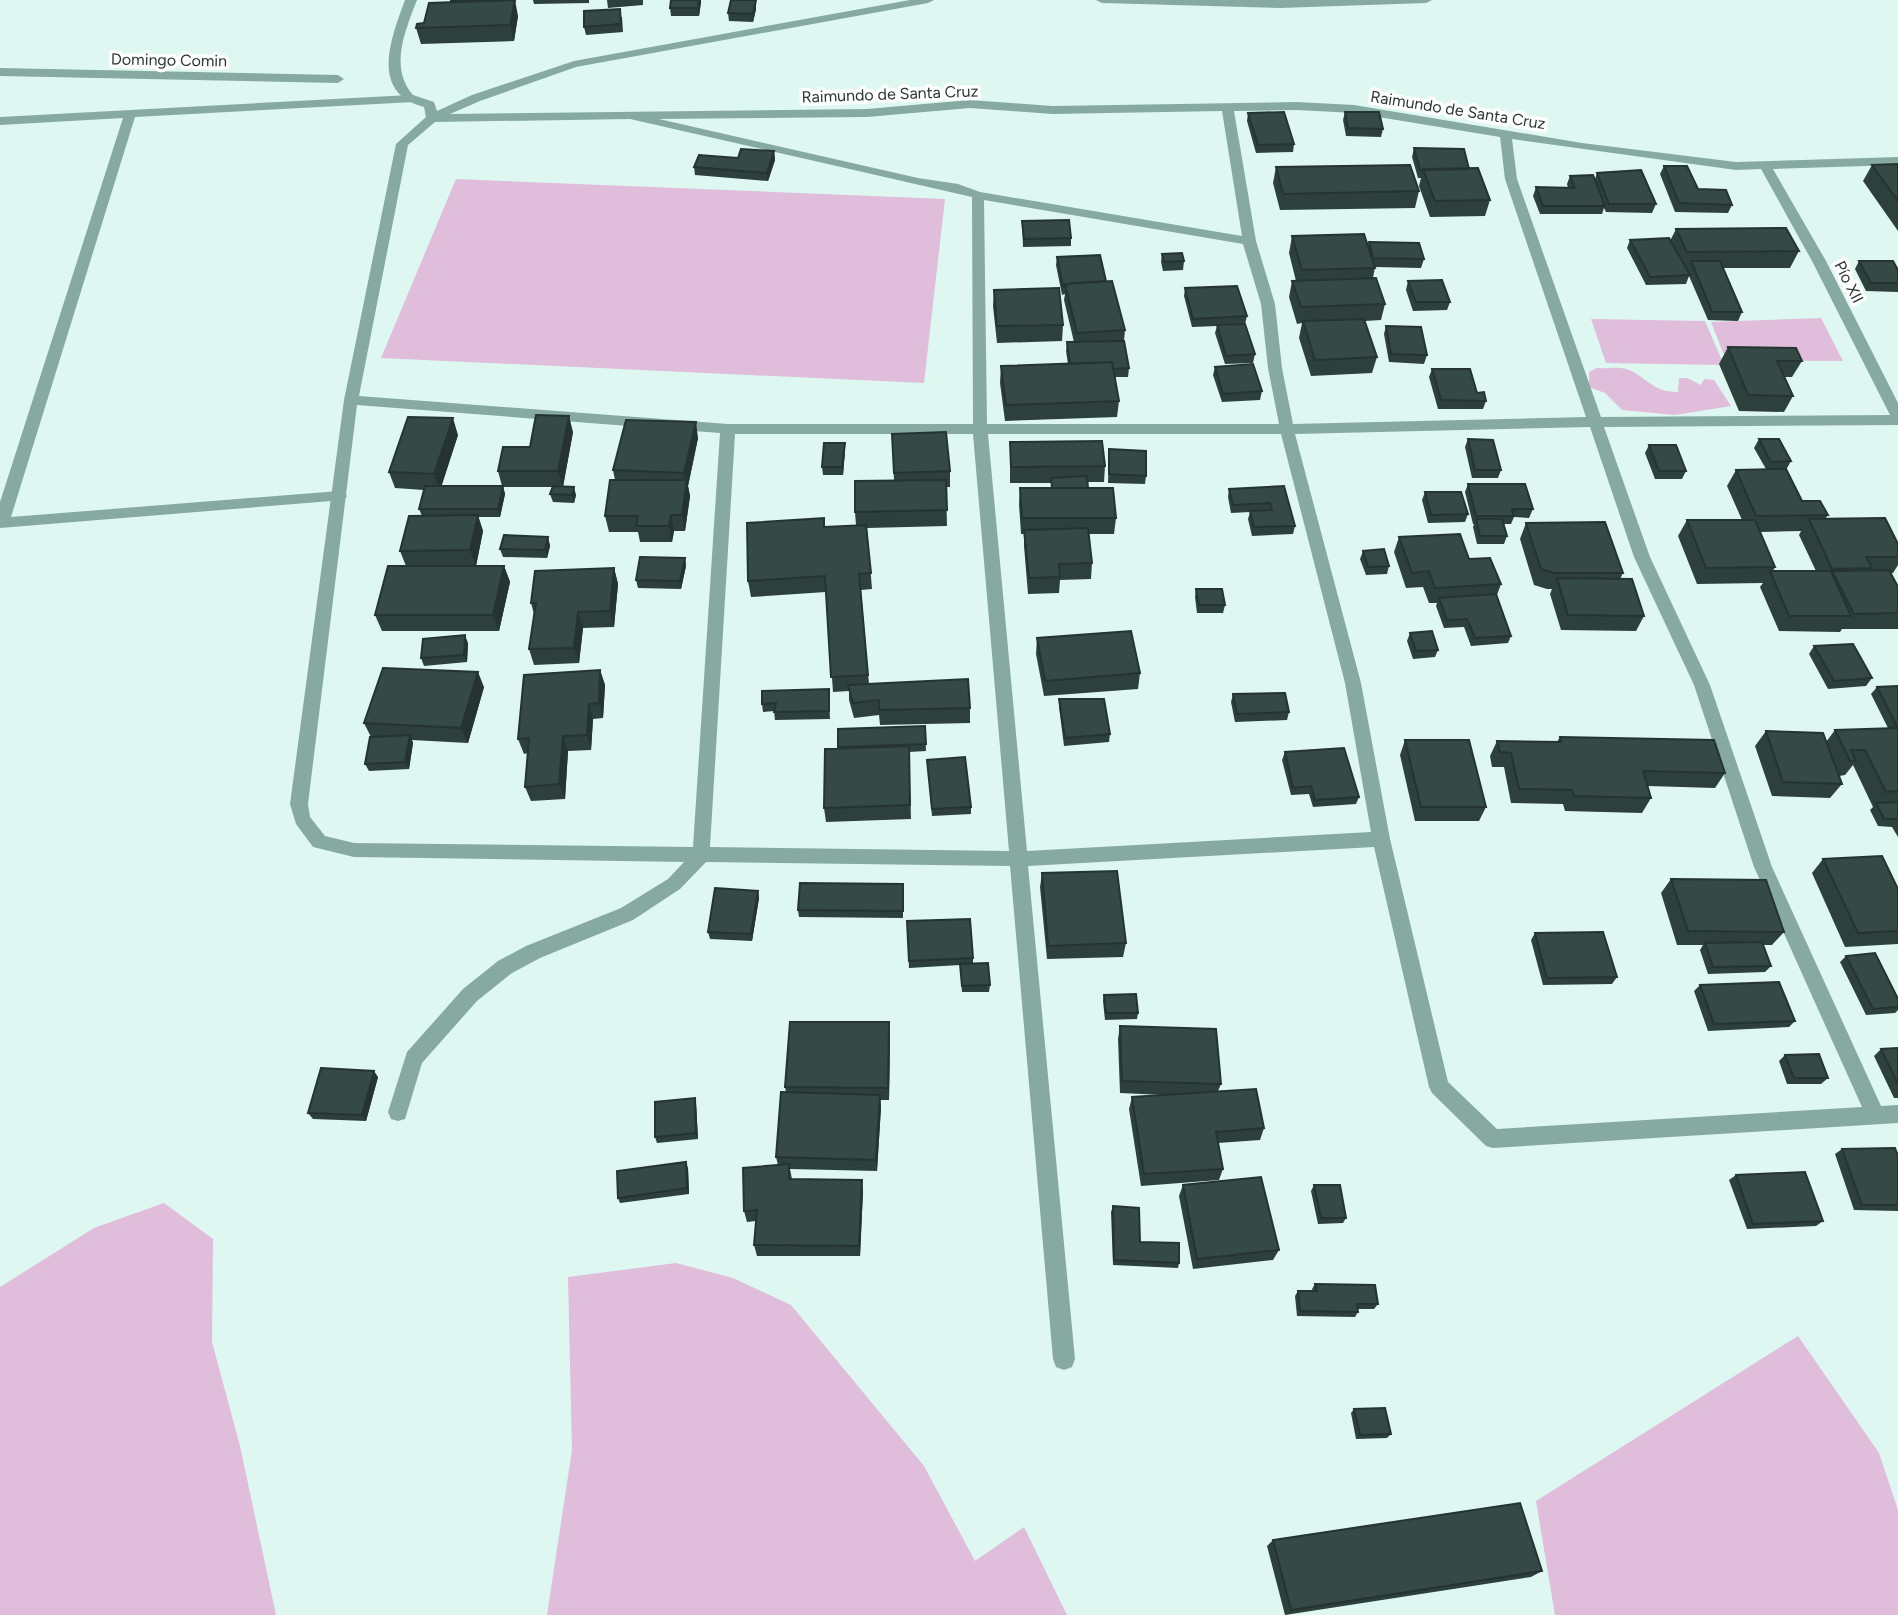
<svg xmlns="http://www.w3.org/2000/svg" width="1898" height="1615" viewBox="0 0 1898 1615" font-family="Figtree,sans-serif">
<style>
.green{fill:#e0bddb}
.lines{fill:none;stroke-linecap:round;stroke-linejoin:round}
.service{fill:#86aaa2;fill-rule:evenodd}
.minor{fill:#86aaa2;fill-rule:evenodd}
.tertiary{fill:#86aaa2;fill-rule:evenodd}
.wall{fill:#2e403b;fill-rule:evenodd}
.shaded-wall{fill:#253430}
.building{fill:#354a45;stroke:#253430;stroke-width:2}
.labels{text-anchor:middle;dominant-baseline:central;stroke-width:7;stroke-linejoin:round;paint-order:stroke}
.far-street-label{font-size:16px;fill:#2b3533;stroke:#fefefe}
</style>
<rect width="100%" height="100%" fill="#def7f1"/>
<path class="green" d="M456,179L945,199L924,383L381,358Z
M1821,318L1843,361L1726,360L1711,322Z
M1591,319L1705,321L1724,365L1606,363Z
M1597,368C1606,369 1617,366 1626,369C1646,375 1650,392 1678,392L1679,378H1687L1701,385L1704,379L1714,380L1731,406L1675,415L1622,410L1605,393L1589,387V372Z
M164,1203L213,1239L212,1342L240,1446L276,1615H0V1287L94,1228Z
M676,1263L733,1278L791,1305L924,1466L975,1561L1024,1527L1067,1615H547L572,1450L568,1277Z
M1798,1336L1879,1453L1898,1510V1615H1555L1536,1501Z"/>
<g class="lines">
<path class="service" d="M0,68L338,75L344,79L338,83L0,76Z"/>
<path class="minor" d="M405,0H417C405,31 389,68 413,95L434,102L437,111L472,95L574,61L910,0H934L928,3L576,67L480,101L450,114L867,109L970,100L1052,106L1297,102L1354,105L1582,143L1736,162L1898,157V165L1773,169L1826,261L1898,403V425L1604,427L1650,557L1710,685L1772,867L1881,1106L1898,1105V1123L1493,1148L1486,1146L1432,1093L1429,1087L1374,847L1028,866L1075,1359L1072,1367L1064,1370L1056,1367L1053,1359L1010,866L706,862L680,889L633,920L540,958L512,973L477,1001L422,1063L405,1119L398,1121L391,1119L388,1112L407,1052L463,989L498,961L526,946L621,908L668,879L684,862L354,857L313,847L296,824L290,804L344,400L396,144L426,117L424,107C369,93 391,38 405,0ZM970,108L1052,114L1222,111L1242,236L980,192L958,184L918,178L659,119L867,117ZM1297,110L1354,113L1500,137L1505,179L1586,417L1293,424L1282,368L1275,304L1256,241L1234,111ZM630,119L972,197L973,424H728L359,396L408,145L435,122ZM1512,139L1736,170L1761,169L1812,261L1890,415L1601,417L1517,179ZM984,200L1243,244L1261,304L1268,368L1279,424H987ZM357,405L720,433L693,847L354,843L325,836L310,817L308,804ZM1590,427L1634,557L1694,685L1754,867L1862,1107L1497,1129L1448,1082L1390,839L1361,683L1295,434ZM735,434H973L1009,851L710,847ZM988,434H1281L1345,683L1371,832L1027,851Z
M1096,0H1432L1426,3L1280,8L1102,3Z"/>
<path class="tertiary" d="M410,95L416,99L414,102L135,117L11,517L339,491L344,492L347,496L344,500L0,528V502L123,118L0,125V117Z"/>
</g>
<path class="wall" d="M533,0H589V3L534,4Z
M607,0H643V5L608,8Z
M671,0H701L699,16H671L670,8Z
M756,0V9L753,22L729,21L728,13Z
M518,16L514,41L421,44L416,28L424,23Z
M622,17L623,32L586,35L584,27Z
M1345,112L1383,129L1381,137L1346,136L1343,120Z
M1248,113L1294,144L1293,152L1256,153L1247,121Z
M1414,148L1469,169L1490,200L1485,216L1430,217L1419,186L1421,178H1418L1412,157Z
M774,151L775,160L768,181L695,175L694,167Z
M1898,164V231L1863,181L1872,165Z
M1664,166L1698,189L1732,205L1728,213L1675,212L1660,174Z
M1276,167L1419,191L1415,208L1280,210L1273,183Z
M1597,173L1656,204L1652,213L1606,212L1604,208L1602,214H1540L1533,196L1536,187L1568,188L1567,184L1570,176L1595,179Z
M1022,221L1071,238V246L1023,247Z
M1676,229L1799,251L1790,268H1723L1742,312L1738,321L1708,320L1689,276L1686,284L1646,285L1627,248L1630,240L1670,241Z
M1292,236L1368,246L1369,242L1424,259L1421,268L1375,267L1373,278L1385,304L1381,320L1365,321L1377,357L1372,373L1311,376L1299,338L1302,323L1297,324L1289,297L1292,281H1296L1289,253Z
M1162,254L1184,261L1183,270L1163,271L1161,262Z
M1057,257L1106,281L1125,330L1124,341L1129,368L1128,377H1115L1119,401L1117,417L1005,421L1000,383L1001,366L1068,364L1066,351L1067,342H1074L1064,300L1065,294L1062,295L1056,265Z
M1859,261L1898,270V292L1866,291L1855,269Z
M1408,281L1450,302L1447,310L1413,311L1406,290Z
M1185,288L1247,316L1245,324L1255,354L1253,363L1225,364L1215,333L1217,326L1192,327L1184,296Z
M994,290L1063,325L1062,341L997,343L993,306Z
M1386,326L1427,355L1424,364L1389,362L1384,334Z
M1728,347L1802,361L1792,377H1784L1793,396L1784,412L1739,411L1719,364Z
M1215,367L1262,391L1260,400L1222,402L1213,375Z
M1432,369L1486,401L1483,409H1438L1429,377Z
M573,432L563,486L576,495L574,503L553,502L550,494L552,487H503L505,494L500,517H478L483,531L476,566H504L510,582L499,631H382L375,615L406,566L400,551L422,516L419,509L424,490L395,488L389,472L458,435L441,486H502L498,471L530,447Z
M892,434L950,471V487H946L947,526L867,528L872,589L861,590L869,684L970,708V723L880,725L879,715L854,718L849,700V691L833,692L826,592L751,597L748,581L824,527L856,525L855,512L894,480Z
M698,438L688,486L690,496L685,531H674L672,542H640L638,532H609L605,516L615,480L613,470Z
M1468,439L1501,470L1498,478H1472L1465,447Z
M1759,439L1791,461L1786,470L1802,501L1828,515L1825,519L1898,544V565L1893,573H1890L1898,587V629H1842L1840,632L1779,631L1760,587L1763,583L1697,584L1678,536L1687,520H1742L1727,486L1736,470L1766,469L1754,448ZM1801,531L1799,535L1816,571H1773L1775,567L1760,532Z
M1010,442L1105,466L1104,482H1087L1088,488L1116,518L1114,534H1089L1092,563L1091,579L1060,580L1059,593L1028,594L1024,546V534H1021L1019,504L1020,488H1051V483H1010Z
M1649,445L1686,471L1682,479H1655L1645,453Z
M1109,449L1146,476L1145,484L1108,483Z
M845,451L843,475H823L822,467Z
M1468,484L1533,509L1529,518L1514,517L1511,524H1504L1507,536L1504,544H1477L1473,527L1474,524H1473L1465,492Z
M1284,486L1295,526L1293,534L1252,536L1248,519L1250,512L1231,513L1228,497L1229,489Z
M1425,492L1468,514L1465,522L1428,523L1422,500Z
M1526,523L1623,573L1620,579L1644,616L1636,631L1561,630L1550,594L1552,589H1547L1534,585L1520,539Z
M548,537L550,546L547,558L503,557L500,549Z
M1399,537L1469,559L1501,584L1497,595L1511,636L1508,643L1471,646L1464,627L1444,628L1436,606L1437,603H1429L1423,587L1406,588L1394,552Z
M1363,551L1389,566L1387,574L1366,575L1360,559Z
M685,558L686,566L681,589L638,588L636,580Z
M614,568L618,584L614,627L583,628L579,663L534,665L529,649L534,614L531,603Z
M1196,589L1225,605L1223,613H1197L1195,597Z
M1410,633L1438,650L1435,657L1413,659L1407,641Z
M1037,638L1140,673L1138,689L1044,696L1036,654Z
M468,643L467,662L424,666L421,658Z
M1814,646L1872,678L1866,686L1828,689L1809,654Z
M600,670L605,685L603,718L593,719L591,750L568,751L565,799L531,801L525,787L528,753L524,754L518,739Z
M1898,686V837L1892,827L1878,826L1870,810L1873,807L1853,765L1845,775L1839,776L1842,784L1830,798L1772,796L1755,746L1766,731L1826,742L1835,730L1888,728L1871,694L1877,687Z
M484,687L468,743L412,740L413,743L409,769L369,771L365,764L371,737L364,723Z
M1233,694L1289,712L1287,720L1235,722L1231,702Z
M829,697L830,719L775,720L774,711L763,712L762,704Z
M1059,699L1110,734L1109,742L1064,746L1059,707Z
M925,726L926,751L909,752L911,819L826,822L824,808L838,748Z
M1560,737L1725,773L1715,788L1648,786L1651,798L1642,813L1565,811L1563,804L1511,803L1504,767H1492L1490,756L1497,741L1557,742Z
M1405,740L1486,807L1479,821H1415L1400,755Z
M1285,752L1359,797L1356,804L1313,807L1309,794L1291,795L1282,760Z
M927,760L971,807V814L932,816Z
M1823,859L1898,889V944L1845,947L1812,873Z
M1042,873L1126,943L1123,957L1047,959L1040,887Z
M1671,879L1784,932L1772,945H1763L1771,966L1765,972L1708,974L1700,950L1703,945H1677L1661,893Z
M903,884V918L799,917L798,910Z
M758,891L759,898L752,941L710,939L708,932Z
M907,921L973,958V963L990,985L989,992H962L960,965L909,968Z
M1535,933L1617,977L1612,984L1543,985L1531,940Z
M1846,956L1898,999V1010L1895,1013L1866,1015L1840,962Z
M1700,985L1795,1021L1789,1027L1708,1031L1694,991Z
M1104,995L1138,1013L1137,1019L1105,1020L1103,1001Z
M1120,1026L1221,1084L1218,1091L1264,1128L1260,1140L1218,1143L1223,1169L1219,1180L1141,1186L1129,1109L1132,1097L1164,1095L1120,1093L1118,1039Z
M890,1035L889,1100H880L881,1107L877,1171L790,1169L792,1179L863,1191L860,1256H757L754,1245L756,1221L747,1222L744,1211L778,1165L776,1157L786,1092L785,1087Z
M1898,1048V1098H1894L1874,1056L1881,1049Z
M1785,1055L1828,1078L1821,1084H1787L1779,1061Z
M378,1077L366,1121L313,1119L308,1113Z
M696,1104L698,1139L657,1143L655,1137Z
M1842,1149L1898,1156V1211L1854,1210L1835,1154Z
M688,1168L689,1194L620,1203L618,1198Z
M1736,1175L1823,1221L1816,1226L1747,1229L1729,1180Z
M1183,1185L1279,1250L1273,1260L1193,1269L1179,1196Z
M1314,1185L1346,1218L1343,1223L1318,1224L1311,1191Z
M1113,1206L1140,1242L1179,1263L1178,1268L1113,1265L1111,1212Z
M1315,1284L1378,1304L1374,1309H1358V1312L1355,1317L1297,1316L1295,1296L1298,1291H1313L1312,1289Z
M1354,1409L1391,1434L1387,1438L1356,1439L1351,1413Z
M1273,1540L1542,1571L1531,1577L1285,1615L1267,1546Z"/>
<path class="shaded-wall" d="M515,0L518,16L514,41L510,25Z
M699,0H701V3L699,16L698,8Z
M756,0V9L753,22V14Z
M774,151L775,160L768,181L767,173Z
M569,416L573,432L563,487L558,471Z
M453,418L458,435L440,491L434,474Z
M696,422L698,438L688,486L690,496L685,531L682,515L686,484L684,473Z
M845,443V451L843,475L842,467Z
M503,486L505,494L500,517L498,509Z
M574,487L576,495L574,503L572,495Z
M478,515L483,531L476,566L470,550Z
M671,515L674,531L672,542L669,526Z
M548,537L550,546L547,558L545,550Z
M685,558L686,566L681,589L680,581Z
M504,566L510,582L499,631L493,615Z
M614,568L618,584L614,627L610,611Z
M578,612L583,628L579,663L574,648Z
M465,635L468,643L467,662L464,655Z
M600,670L605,685L603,718L599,703Z
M478,672L484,687L468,743L461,728Z
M589,704L593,719L591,750L587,735Z
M410,735L413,743L409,769L405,762Z
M563,736L568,751L565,799L559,784Z
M758,891L759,898L752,941L751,934Z
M889,1022L890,1035L889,1100L888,1088Z
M374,1071L378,1077L366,1121L362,1115Z
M880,1095L881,1107L877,1171L876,1160Z
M695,1098L696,1104L698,1139L696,1133Z
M686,1162L688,1168L689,1194L687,1188Z
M862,1180L863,1191L860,1256L859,1246Z"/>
<path class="building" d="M451,0H507L451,2Z
M515,0L510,25L416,28L417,24L424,23L429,3Z
M671,0H699L698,8H670Z
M731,0H756L753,14L728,13Z
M620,9L621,24L584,27V11Z
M1284,112L1294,144L1258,145L1248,113Z
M1345,112H1379L1383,129L1348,128Z
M1414,148L1464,149L1469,169L1420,170Z
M741,149L774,151L767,173L694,167L699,155L738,158Z
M1898,164V201L1872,165Z
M1410,165L1419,191L1283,194L1276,167Z
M1664,166H1687L1698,189L1726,190L1732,205L1679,203Z
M1478,168L1490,200L1435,201L1423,169Z
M1641,170L1656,204H1609L1597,173Z
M1593,175L1605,206H1543L1536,187L1575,188L1570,176Z
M1069,220L1071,238L1024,239L1022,221Z
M1786,228L1799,251L1687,252L1676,229Z
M1364,234L1375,268L1302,270L1292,236Z
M1669,238L1690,275L1650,277L1630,240Z
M1369,242L1419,243L1424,259L1373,258Z
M1182,253L1184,261L1164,262L1162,254Z
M1100,255L1106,281L1065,284L1066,286H1063L1057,257Z
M1691,261H1720L1742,312H1712Z
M1859,261H1893L1898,270V283H1871Z
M1376,278L1385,304L1301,307L1292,281Z
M1442,280L1450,302H1416L1408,281Z
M1112,281L1125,330L1077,333L1065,284Z
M1237,286L1247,316L1193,319L1185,288Z
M1059,288L1063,325L997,326L994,290Z
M1364,319L1377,357L1315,360L1303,321Z
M1245,324L1255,354L1226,356L1217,325Z
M1386,326L1421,327L1427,355L1391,354Z
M1124,341L1129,368L1113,369L1112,362L1070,364L1067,342Z
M1728,347L1796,348L1802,361H1777L1793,396L1748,395Z
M1112,362L1119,401L1006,405L1001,366Z
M1253,364L1262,391L1223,394L1215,367Z
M1432,369H1470L1477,393L1484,392L1486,401L1441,400Z
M536,415L569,416L558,471H498L503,447H530Z
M408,417L453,418L434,474L389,472Z
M626,420L696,422L684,473L613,470Z
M946,432L950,471L894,473L892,434Z
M1468,439L1493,440L1501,470H1475Z
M1759,439H1779L1791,461L1771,462Z
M1102,441L1105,466L1011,467L1010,442Z
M824,443H845L842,467H822Z
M1649,445H1676L1686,471H1659Z
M1109,449L1146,451V476L1109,474Z
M1786,469L1802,501H1820L1828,515L1756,516L1736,470Z
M1087,476L1088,488H1052L1051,478Z
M610,480H687L682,515H671L669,526H636L638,516H605Z
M946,480L947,510L855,512V481Z
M1468,484H1525L1533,509H1512L1514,516H1476Z
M425,486H503L498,509H419Z
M553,486L574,487L572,495L550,494Z
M1284,486L1295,526L1254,527L1250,511L1272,510L1270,503L1233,505L1229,489Z
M1020,488H1113L1116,518H1022Z
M1425,492H1461L1468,514L1431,515Z
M478,515L470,550L400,551L409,516Z
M824,518V527L866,525L871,573L859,574L868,675L831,677L825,576L748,581L747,523Z
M1885,518L1898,544V557H1866L1872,568L1832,569L1809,519Z
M1476,519H1502L1507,536H1480Z
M1687,520H1755L1775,567L1706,568Z
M1605,522L1623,573H1554L1541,569L1526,523Z
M1088,528L1092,563L1059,564L1060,577L1029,578L1024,530Z
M1460,534L1469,559L1490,558L1501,584L1435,588L1429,571L1412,573L1399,537Z
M504,535L548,537L545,550L500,549Z
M1384,549L1389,566L1368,567L1363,551Z
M640,557L685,558L680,581L636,580Z
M388,566H504L493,615H375Z
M614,568L610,611L578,612L574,648L529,649L536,603H531L535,571Z
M1889,570L1898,587V613L1854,614L1832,571Z
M1770,571H1831L1851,616H1789Z
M1557,578L1632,579L1644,616L1568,615Z
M1196,589H1222L1225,605H1199Z
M1496,594L1511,636L1475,638L1467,619L1447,620L1439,598Z
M1131,631L1140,673L1045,681L1037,638Z
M1432,631L1438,650L1416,651L1410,633Z
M465,635L464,655L421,658L423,639Z
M1853,644L1872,678L1834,681L1814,646Z
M383,668L478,672L461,728L364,723Z
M600,670L599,703L589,704L587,735L563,736L559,784L525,787L529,738L518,739L524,675Z
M968,679L970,708L879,710V700L853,703L848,685Z
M1898,686V725H1896L1877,687Z
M829,689V711L774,712L776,703L762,704V691Z
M1285,693L1289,712L1237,714L1233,694Z
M1059,699H1104L1110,734L1065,738Z
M925,726L926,744L838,747V729Z
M1898,728V791L1886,792L1865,750H1851L1856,761H1850L1835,730Z
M1766,731L1823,733L1842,784L1783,782Z
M410,735L405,762L365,764L370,737Z
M1560,737L1714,740L1725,773L1643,771L1651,798L1574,796L1572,790L1519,789L1511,753L1500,752L1497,741L1561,742Z
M1405,740H1469L1486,807H1421Z
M909,746L910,805L824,808L825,749Z
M1344,748L1359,797L1315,800L1311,786L1293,788L1285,752Z
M965,757L971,807L932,809L927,760Z
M1898,802V819H1884L1876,803Z
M1882,856L1898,889V931L1858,933L1823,859Z
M1117,871L1126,943L1048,946L1042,873Z
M1671,879L1766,880L1784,932L1688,931Z
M800,883L903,884V911L798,910Z
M715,888L758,891L751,934L708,932Z
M970,919L973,958L909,961L907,921Z
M1603,932L1617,977L1547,978L1535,933Z
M1762,942L1771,966L1713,967L1705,943Z
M1875,953L1898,999V1007L1873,1009L1846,956Z
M988,963L990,985L962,986L960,964Z
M1779,982L1795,1021L1714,1024L1700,985Z
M1136,994L1138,1013H1106L1104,995Z
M790,1022H889L888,1088L785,1087Z
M1120,1026L1216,1029L1221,1084L1122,1081Z
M1898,1048V1084L1881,1049Z
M1819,1054L1828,1078H1794L1785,1055Z
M321,1068L374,1071L362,1115L308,1113Z
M1256,1089L1264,1128L1216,1132L1223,1169L1144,1174L1132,1097Z
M781,1092L880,1095L876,1160L776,1157Z
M695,1098L696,1133L655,1137V1102Z
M1895,1148L1898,1156V1205H1862L1842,1149Z
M686,1162L687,1188L618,1198L617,1171Z
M789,1164V1179L862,1180L859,1246L754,1245L757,1210L744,1211L743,1168Z
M1805,1172L1823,1221L1753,1224L1736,1175Z
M1261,1177L1279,1250L1197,1259L1183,1185Z
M1314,1185H1340L1346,1218H1321Z
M1113,1206L1139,1208L1140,1242L1179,1243V1263L1114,1260Z
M1315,1284L1375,1285L1378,1304H1357L1358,1312L1300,1311L1298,1291H1317Z
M1385,1408L1391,1434L1360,1435L1354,1409Z
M1520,1503L1542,1571L1291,1610L1273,1540Z"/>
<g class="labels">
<g class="far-street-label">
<text transform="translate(169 60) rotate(1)">Domingo Comin</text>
<text transform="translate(890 94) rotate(-2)">Raimundo de Santa Cruz</text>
<text transform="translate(1458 110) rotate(9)">Raimundo de Santa Cruz</text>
<text transform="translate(1849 282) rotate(63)">Pío XII</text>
</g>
</g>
</svg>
